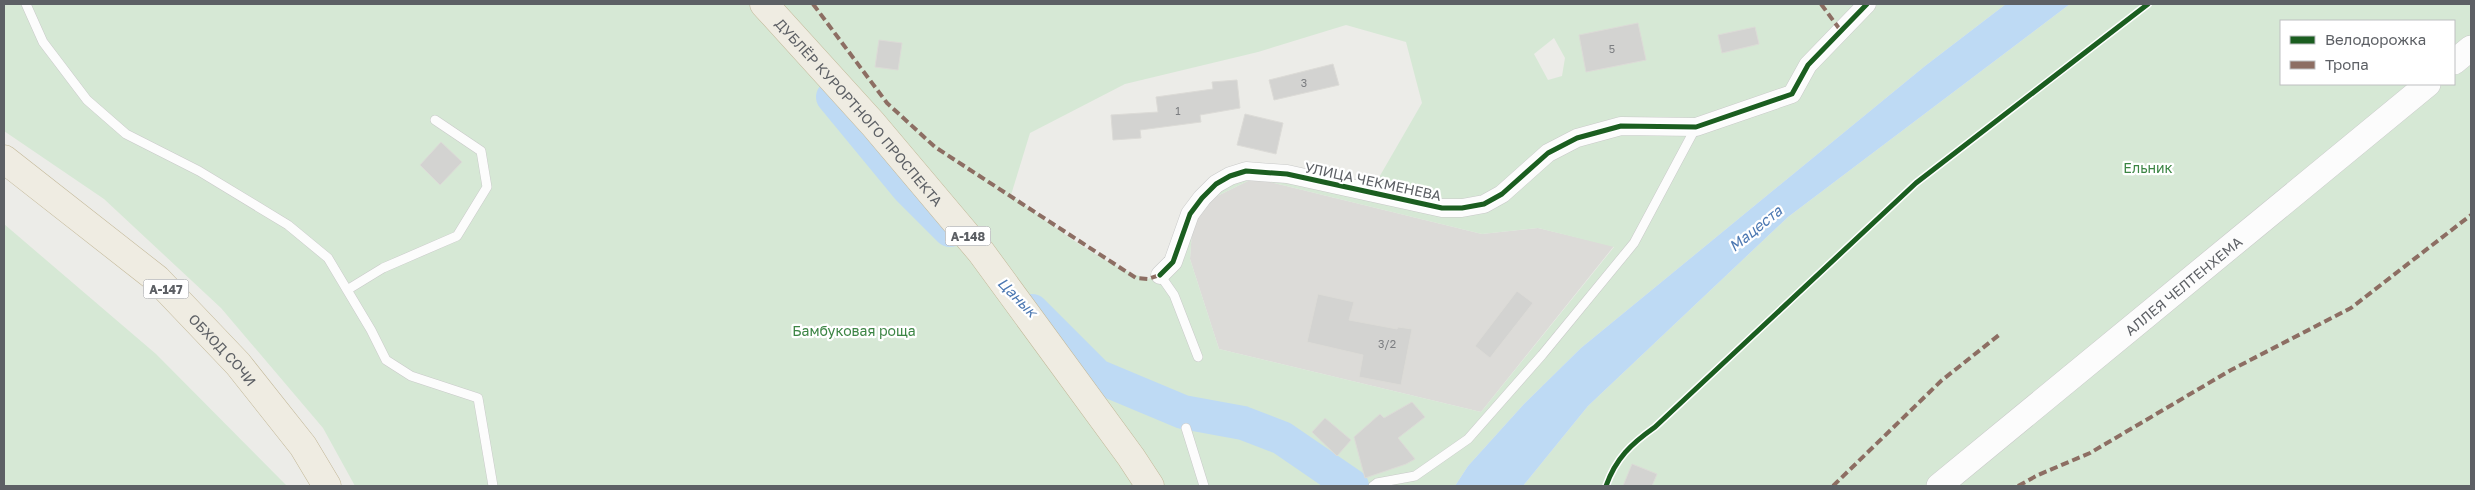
<svg xmlns="http://www.w3.org/2000/svg" width="2475" height="490" viewBox="0 0 2475 490" font-family="'Golos Text',sans-serif">
<style>
.industrial{fill:#dcdbd8}
.green{fill:#d6e8d5;fill-rule:evenodd}
.water{fill:#bedaf4}
.lines{fill:none;stroke-linecap:round;stroke-linejoin:round}
.river{stroke:#bedaf4;stroke-width:34}
.building{fill:#d3d3d1;stroke:#dcdbd7}
.lane-casing{stroke:#c9cac9;stroke-width:10}
.street-casing{stroke:#c9cac9;stroke-width:19}
.secondary-casing{stroke:#c8c8c8;stroke-width:26}
.highway-casing{stroke:#c2b797;stroke-width:29}
.lane{stroke:#fcfcfc;stroke-width:9}
.street{stroke:#fcfcfc;stroke-width:18}
.secondary{stroke:#fcfcfc;stroke-width:25}
.highway{stroke:#efece2;stroke-width:28}
.quiet{stroke:#8d6e63;stroke-width:4;stroke-dasharray:8 4;stroke-linecap:butt}
.cycleway-casing{stroke:#fff;stroke-width:8}
.cycleway{stroke:#1b5e20;stroke-width:5}
.labels{text-anchor:middle;dominant-baseline:central;stroke-width:4.5;stroke-linejoin:round;paint-order:stroke}
.number-label{font-size:11px;fill:#7c7e81}
.shield{fill:#fff;stroke:#8e9093;stroke-width:1}
.shield-label{font-size:12px;font-weight:bold;fill:#5d6065}
.street-label{font-size:14px;fill:#5d6065;stroke:#fff}
.park-label{font-size:14px;fill:#3c8544;stroke:#fff}
.water-label{font-size:15px;font-style:italic;fill:#4c78b2;stroke:#fff}
</style>
<rect width="100%" height="100%" fill="#ecece8"/>
<path class="industrial" d="M1254,178L1482,234L1538,228L1614,246L1481,412L1219,349L1190,259L1192,231L1205,202Z"/>
<path class="green" d="M4,4H2006L1925,66L1581,348L1524,404L1468,466L1455,486H355L323,428L221,308L104,199L4,131ZM1346,25L1406,42L1422,103L1370,193L1287,174L1246,171L1230,176L1216,184L1202,198L1190,214L1167,270L1148,279C1102,265 1051,224 1011,195L1030,133L1125,84L1258,52ZM1554,38L1565,58L1562,76L1548,80L1534,54ZM1254,178L1482,234L1538,228L1614,247L1481,412L1219,349L1190,259L1192,231L1205,202Z
M2070,4H2471V486H1523L1588,406L1788,217ZM2281,21H2454V84H2281Z
M4,224L156,354L287,486H4Z"/>
<path class="water" d="M2006,4H2070L1788,217L1588,406L1523,486H1455L1468,466L1524,404L1581,348L1925,66Z"/>
<g class="lines">
<path class="river" d="M833,97L908,188L950,230
M1032,311L1097,376L1183,412L1243,423L1282,438L1352,486"/>
</g>
<path class="building" d="M1638,23L1646,60L1586,72L1579,35Z
M1755,27L1759,44L1722,53L1718,35Z
M879,40L902,43L898,70L875,67Z
M1333,64L1339,85L1274,100L1269,80Z
M1237,80L1240,108L1200,115L1201,122L1140,130L1141,138L1113,140L1111,115L1158,112L1156,97L1213,89L1212,82Z
M1245,114L1283,123L1276,154L1237,145Z
M441,142L462,162L440,185L420,165Z
M1517,291L1533,303L1490,358L1475,346Z
M1318,294L1354,302L1349,320L1397,329L1398,327L1412,329L1401,385L1359,377L1363,355L1307,342Z
M1412,402L1425,417L1398,438L1415,459L1406,464L1365,478L1354,437L1380,414L1384,418Z
M1325,418L1351,440L1337,456L1312,432Z
M1632,464L1657,474L1652,486H1623Z"/>
<g class="lines">
<g class="lane-casing">
<path id="lane" d="M26,4L43,42L87,100L126,134L199,171L288,225L328,258L371,330L386,360L411,376L478,398L493,486
M1160,275L1174,295L1198,357
M347,290L383,268L457,236L487,187L481,151L435,120
M1186,428L1204,486
M1373,486L1377,483L1415,476L1468,439L1542,355L1634,243L1696,127"/>
</g>
<g class="street-casing">
<path id="street" d="M1160,275L1173,262L1190,214L1202,198L1216,184L1230,176L1246,171L1287,174L1442,208H1462L1484,204L1502,194L1548,153L1577,138L1621,126L1696,127L1792,94L1808,65L1867,4"/>
</g>
<g class="secondary-casing">
<g id="secondary">
<path d="M2454,62L2471,48"/>
<path id="s1" d="M1939,486L2428,84"/>
</g>
</g>
<g class="highway-casing">
<g id="highway">
<path id="s2" d="M764,4L873,124L981,252L1131,457L1150,486"/>
<path id="s3" d="M4,159L157,279L238,364L303,446L327,486"/>
</g>
</g>
<use href="#lane" class="lane"/>
<use href="#street" class="street"/>
<use href="#secondary" class="secondary"/>
<use href="#highway" class="highway"/>
<path class="quiet" d="M813,4L887,103L935,147L1136,278L1148,279L1160,275
M1821,4L1841,31
M1833,486L1941,381L1999,335
M2018,486L2038,475L2090,453L2231,370L2351,308L2471,215"/>
<g class="cycleway-casing">
<path id="cycleway" d="M1160,275L1173,262L1190,214L1202,198L1216,184L1230,176L1246,171L1287,174L1442,208H1462L1484,204L1502,194L1548,153L1577,138L1621,126L1696,127L1792,94L1808,65L1867,4
M1606,486C1616,458 1631,444 1655,427L1916,183L2148,4"/>
</g>
<use href="#cycleway" class="cycleway"/>
</g>
<g class="labels">
<g class="number-label">
<text x="1612" y="48">5</text>
<text x="1304" y="82">3</text>
<text x="1178" y="110">1</text>
<text x="1387" y="343">3/2</text>
</g>
<g class="shield">
<rect x="945.5" y="226.5" width="45" height="19" rx="4"/>
<rect x="143.5" y="279.5" width="45" height="19" rx="4"/>
</g>
<g class="shield-label">
<text x="968" y="236">А-148</text>
<text x="166" y="289">А-147</text>
</g>
<g class="street-label">
<text stroke="none"><textPath href="#s2" startOffset="144">ДУБЛЁР КУРОРТНОГО ПРОСПЕКТА</textPath></text>
<text transform="translate(1373 181) rotate(12)">УЛИЦА ЧЕКМЕНЕВА</text>
<text stroke="none"><textPath href="#s1" startOffset="316">АЛЛЕЯ ЧЕЛТЕНХЕМА</textPath></text>
<text stroke="none"><textPath href="#s3" startOffset="291">ОБХОД СОЧИ</textPath></text>
</g>
<g class="park-label">
<text x="2148" y="167">Ельник</text>
<text x="854" y="330">Бамбуковая роща</text>
</g>
<g class="water-label">
<text transform="translate(1755 228) rotate(-39)">Мацеста</text>
<text transform="translate(1018 297) rotate(45)">Цанык</text>
</g>
</g>
<rect width="2475" height="490" fill="none" stroke="#5d6065" stroke-width="10"/>
<rect x="2280" y="20" width="175" height="65" fill="#ffffff" stroke="#bebfc1"/>
<rect x="2290" y="36" width="25" height="8" fill="#1b5e20" stroke="#bebfc1"/>
<text x="2325" y="45" font-size="15" fill="#5d6065">Велодорожка</text>
<rect x="2290" y="61" width="25" height="8" fill="#8d6e63" stroke="#bebfc1"/>
<text x="2325" y="70" font-size="15" fill="#5d6065">Тропа</text>
</svg>
